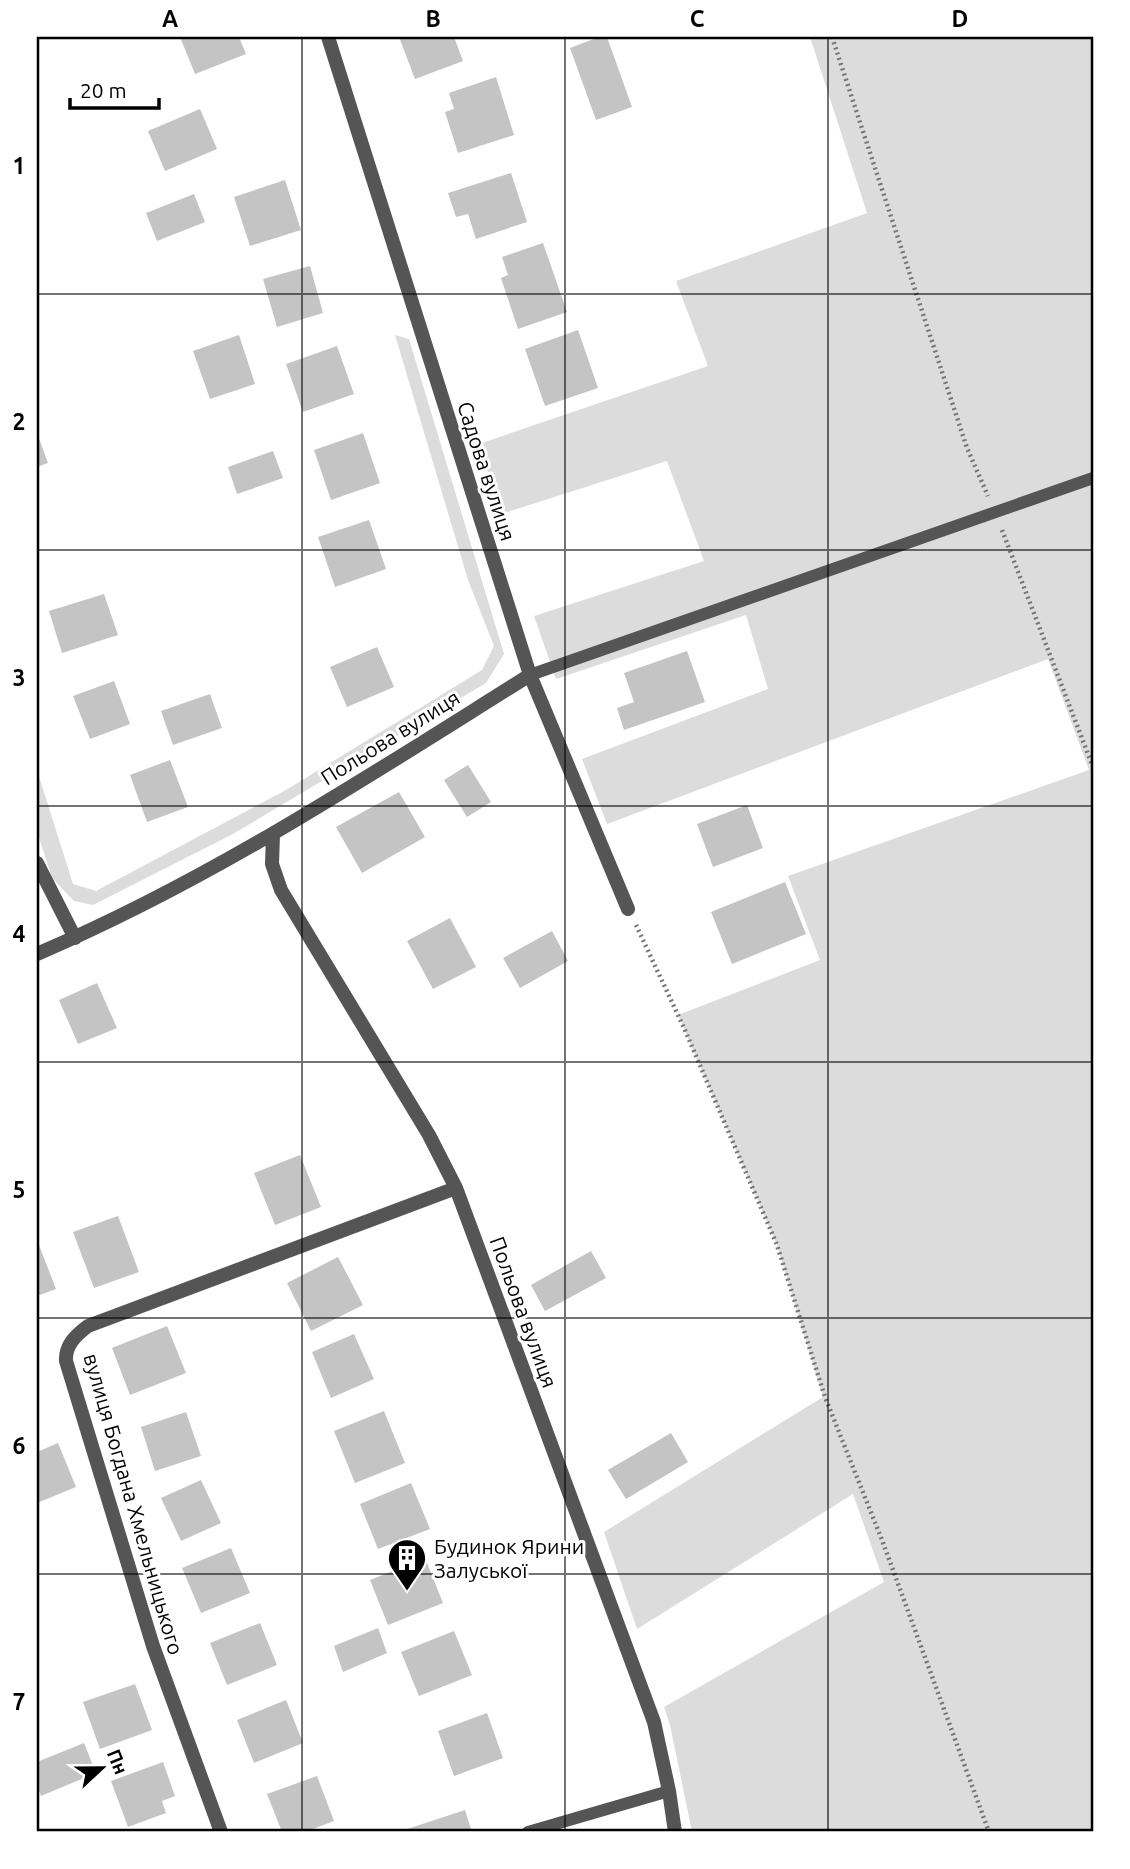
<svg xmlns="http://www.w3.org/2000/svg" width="1130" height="1869" viewBox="0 0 1130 1869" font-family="Ubuntu,sans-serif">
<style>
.green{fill:#dcdcdc}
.building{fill:#c4c4c4}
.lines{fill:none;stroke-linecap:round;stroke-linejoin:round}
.path{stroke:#777;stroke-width:4.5;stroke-dasharray:2 3.5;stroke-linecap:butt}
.service{stroke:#555;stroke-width:12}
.minor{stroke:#555;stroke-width:14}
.grid{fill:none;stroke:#000;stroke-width:2;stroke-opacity:0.55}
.labels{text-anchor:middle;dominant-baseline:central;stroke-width:6;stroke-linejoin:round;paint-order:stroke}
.street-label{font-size:21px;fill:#000;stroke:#fff}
.poi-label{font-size:21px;fill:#000;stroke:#fff;text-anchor:start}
.neatline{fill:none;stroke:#000;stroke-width:2.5}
.grid-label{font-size:23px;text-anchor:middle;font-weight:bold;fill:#000}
</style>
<rect width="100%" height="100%" fill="#fff"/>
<path class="green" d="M810,37H1093V1832H692L670,1725L664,1707L884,1582L853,1494L637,1629L604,1532L823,1397L777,1245L678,1015L820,960L788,876L1089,770L1048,659L607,824L582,759L768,689L746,615L556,679L534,616L704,561L667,461L501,514L479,444L708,366L676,281L867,213Z
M395,335L409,339L504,654L486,683L233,834L93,905L74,901L52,878L37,831V770L73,884L96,891L286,790L482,670L494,646L468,580Z"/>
<path class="building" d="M180,37H239L246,54L195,74Z
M399,37H454L463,61L415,79Z
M599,37H607L632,107L596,120L570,48Z
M496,77L514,135L458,153L445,112L454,109L449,93Z
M200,109L217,149L165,171L148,131Z
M511,173L527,222L476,239L468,214L456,217L448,193Z
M285,180L301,230L250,246L234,197Z
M194,194L205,222L157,241L146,213Z
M543,243L567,312L518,329L501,278L508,275L502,257Z
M310,266L323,313L277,327L263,279Z
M578,330L598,388L545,406L525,349Z
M239,335L255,384L210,399L193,351Z
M337,346L354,394L303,412L286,364Z
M37,433L48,463L37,467Z
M363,433L380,483L331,500L314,450Z
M273,451L283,478L237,494L228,467Z
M369,520L386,569L335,587L318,537Z
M104,594L118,635L62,653L49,611Z
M377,647L394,687L347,707L330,667Z
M687,651L705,702L624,730L617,708L634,702L624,673Z
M114,681L130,724L90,739L73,696Z
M210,694L222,728L173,745L161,711Z
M170,760L188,807L147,822L130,775Z
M468,765L491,802L467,817L444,780Z
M399,792L425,837L362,873L336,827Z
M747,805L763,848L713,867L697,824Z
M785,882L806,934L732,964L711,912Z
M450,918L476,967L433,989L407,941Z
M552,931L568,961L520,988L503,958Z
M97,983L117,1028L78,1044L59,1000Z
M300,1155L321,1207L275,1225L254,1173Z
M118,1216L139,1272L94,1288L73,1232Z
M37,1240L56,1289L37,1296Z
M591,1251L606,1278L545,1311L531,1285Z
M338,1257L363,1305L311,1331L287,1283Z
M167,1326L186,1373L130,1395L112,1348Z
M354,1334L374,1379L331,1398L312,1352Z
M384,1411L405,1463L355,1483L334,1431Z
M186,1412L201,1456L155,1471L141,1427Z
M671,1433L688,1462L626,1499L608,1470Z
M58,1443L76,1487L37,1503V1452Z
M201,1480L221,1523L181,1541L161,1498Z
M411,1483L430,1529L378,1549L360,1504Z
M231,1548L250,1593L201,1613L182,1568Z
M425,1558L443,1603L388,1625L370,1580Z
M260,1623L277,1665L227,1685L210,1643Z
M378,1628L387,1653L343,1672L334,1646Z
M454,1631L472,1675L419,1696L401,1652Z
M135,1684L152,1730L100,1749L83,1702Z
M286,1700L303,1743L254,1763L237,1720Z
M487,1713L503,1758L454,1776L438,1731Z
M84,1743L96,1773L41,1796L37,1785V1762Z
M163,1762L175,1796L162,1801L166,1813L128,1827L111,1781Z
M317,1776L334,1821L305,1832H282L267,1794Z
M465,1810L472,1832H398Z"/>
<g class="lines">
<path class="path" d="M832,37L967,448L988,496
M1002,530L1093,767
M636,925L684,1028L777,1245L825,1397L882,1540L989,1832"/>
<path class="service" d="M530,675L1093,478
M528,1832L669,1791"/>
<path class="minor" d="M328,37L530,675L628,909
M273,835L272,864L281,890L429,1135L456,1188L654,1722L669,1791L675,1832
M37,863L75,938
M37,954C211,880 370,775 530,675
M221,1832L153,1646L66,1361C65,1345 76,1335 88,1326L456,1188"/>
</g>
<path class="grid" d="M302,37V1832M565,37V1832M828,37V1832M37,294H1093M37,550H1093M37,806H1093M37,1062H1093M37,1318H1093M37,1574H1093"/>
<defs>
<g id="building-pin" transform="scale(2.0125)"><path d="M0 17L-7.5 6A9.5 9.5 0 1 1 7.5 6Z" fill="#000" stroke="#fff"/><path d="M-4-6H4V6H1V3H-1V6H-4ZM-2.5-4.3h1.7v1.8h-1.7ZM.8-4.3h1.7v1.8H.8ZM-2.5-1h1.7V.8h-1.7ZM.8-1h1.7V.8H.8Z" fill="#fff"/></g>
</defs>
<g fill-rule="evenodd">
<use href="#building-pin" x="407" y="1558"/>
</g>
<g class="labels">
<g class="street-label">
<text transform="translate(487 471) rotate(72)">Садова вулиця</text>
<text transform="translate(390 737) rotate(-32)">Польова вулиця</text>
<text transform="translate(524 1312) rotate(70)">Польова вулиця</text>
<text transform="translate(134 1504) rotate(74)">вулиця Богдана Хмельницького</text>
</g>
<g class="poi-label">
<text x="434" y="1546">Будинок Ярини<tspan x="434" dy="24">Залуської</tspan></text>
</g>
</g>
<rect width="1130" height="1869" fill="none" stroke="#ffffff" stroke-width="77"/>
<g transform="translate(102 1768) rotate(68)" stroke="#ffffff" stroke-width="5" paint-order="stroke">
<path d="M0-5L12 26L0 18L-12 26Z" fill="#000000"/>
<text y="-10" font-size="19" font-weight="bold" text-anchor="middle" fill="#000000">Пн</text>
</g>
<path d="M70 98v10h89v-10" fill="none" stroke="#000000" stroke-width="3.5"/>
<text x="80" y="98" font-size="21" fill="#000000" stroke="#ffffff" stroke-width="5" paint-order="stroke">20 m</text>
<rect x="38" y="38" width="1054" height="1792" class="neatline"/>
<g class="grid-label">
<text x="170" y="27">A</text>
<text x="433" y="27">B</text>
<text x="697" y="27">C</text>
<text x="960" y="27">D</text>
<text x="19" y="174">1</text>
<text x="19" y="430">2</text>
<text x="19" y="686">3</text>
<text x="19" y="942">4</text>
<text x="19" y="1198">5</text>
<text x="19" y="1454">6</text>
<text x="19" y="1710">7</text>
</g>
</svg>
